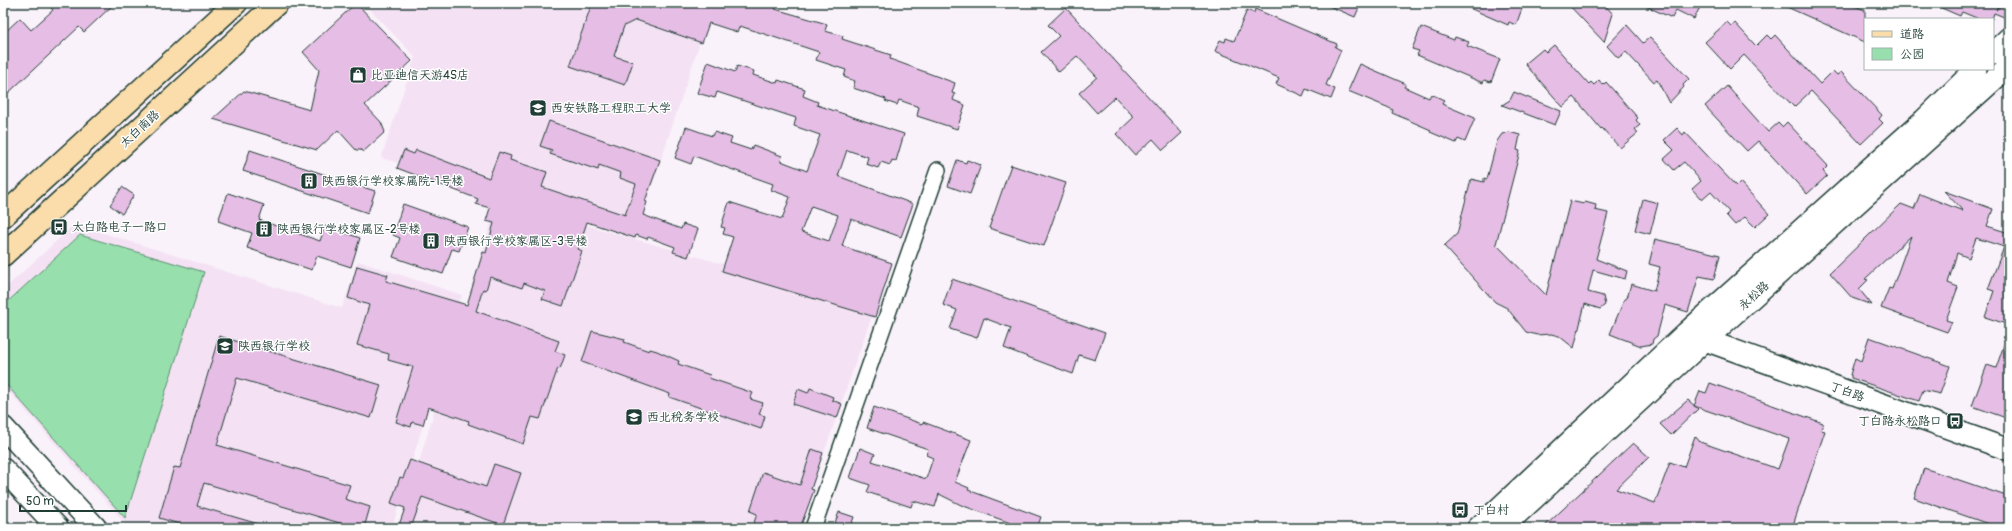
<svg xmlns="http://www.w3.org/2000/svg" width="2012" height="531" viewBox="0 0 2012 531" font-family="Pangolin,'LXGW WenKai TC',sans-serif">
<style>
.built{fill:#f4e2f4}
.green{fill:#97dfad;stroke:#5b8e70}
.building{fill:#e6bde5;stroke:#1f3d34;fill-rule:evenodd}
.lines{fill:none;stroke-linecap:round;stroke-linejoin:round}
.street-casing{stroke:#1f3d34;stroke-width:18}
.secondary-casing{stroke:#1f3d34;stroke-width:24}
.primary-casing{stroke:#1f3d34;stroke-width:25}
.street{stroke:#fff;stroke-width:15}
.secondary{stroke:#fff;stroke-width:21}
.primary{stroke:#faddab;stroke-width:22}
.labels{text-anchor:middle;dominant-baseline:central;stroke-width:3;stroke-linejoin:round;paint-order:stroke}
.poi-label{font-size:12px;fill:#1f3d34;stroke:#fff;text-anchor:start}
.street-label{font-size:12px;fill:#1f3d34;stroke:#fff}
</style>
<rect width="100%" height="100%" fill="#faf2fa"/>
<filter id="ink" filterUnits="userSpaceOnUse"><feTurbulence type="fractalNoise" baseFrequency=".025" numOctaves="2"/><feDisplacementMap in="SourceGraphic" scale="8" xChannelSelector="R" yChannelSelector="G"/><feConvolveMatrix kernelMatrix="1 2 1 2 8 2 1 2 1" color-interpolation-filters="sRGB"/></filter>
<g filter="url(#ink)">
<path class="built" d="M364,3H713L636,235L381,158L415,57Z
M498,200L875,307L798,528H399Z
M75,224L342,308L358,261L462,295L392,528H129L3,385V290Z"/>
<path class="green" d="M80,235L204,272L125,518L3,381V306Z"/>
<path class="building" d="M47,3H115L84,32L79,27L3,98V34L20,18L31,30L53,10Z
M356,3L412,61L365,105L381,122L385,132L363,152L361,150H356L338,130L317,150L213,119L244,91L310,110L319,70L303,52Z
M592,3H769L777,6L775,9L827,24L825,31L843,36L842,39L891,55L890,59L955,83L952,93L955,94L953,100L965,105L957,129L917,116L919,107L899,100L897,105L885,101L886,99L853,88L855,81L844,77L846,70L816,60L819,52L740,26L737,32L709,23L702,43L636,20L624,26L614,56L633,62L625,85L570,66Z
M1322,3H1361L1355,17Z
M1458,3H1524L1516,25L1509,22L1508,25Z
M1567,3H1603L1613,14L1604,42Z
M1639,3H1702L1694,19L1676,10L1672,18Z
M1778,3H1847L1865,10V42Z
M1930,3H1999L1996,10L2004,3H2009V19L1994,13L1992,19H1979L1962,12L1960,16Z
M1066,8L1182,133L1163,150L1153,139L1135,155L1116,134L1134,117L1115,97L1097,113L1079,93L1097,77L1077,56L1059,72L1041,52L1059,36L1048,25Z
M1255,9L1337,44L1335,47L1341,50L1326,85L1335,89L1331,99L1306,89L1303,96L1276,84L1279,78L1215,51L1220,40L1225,42L1226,38L1234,41L1247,10L1254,13Z
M1727,22L1731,26L1735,23L1756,46L1767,35L1771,39L1775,35L1820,84L1833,71L1837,75L1841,72L1882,115L1879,119L1883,123L1861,144L1811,91L1794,107L1744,55L1730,69L1705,42Z
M1627,25L1643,43L1650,37L1689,79L1683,85L1684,87L1669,103L1657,80L1654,82L1626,52L1618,58L1607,46Z
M1421,27L1454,40L1455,37L1469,42L1467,46L1500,59L1491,82L1484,80L1483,83L1417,55L1419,51L1412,49Z
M1554,45L1589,84L1591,82L1594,85L1599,80L1603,85L1606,82L1638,118L1636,120L1640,125L1635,129L1638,133L1620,148L1602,128L1601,129L1574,97L1563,107L1525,64L1543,49L1546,52Z
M708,62L735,72L737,66L754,71L753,75L777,83L778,80L805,89L803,96L818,102L817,105L904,134L896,161L892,160L890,165L881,162L878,168L866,164L868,157L847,150L838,176L913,204L901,237L851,219L842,246L892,263L875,317L722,271L733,237L723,234L725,228L721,227L729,202L782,219L790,197L771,190L773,184L694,156L691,164L675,158L686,127L712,136L714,132L732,138L730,143L751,150L753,145L782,156L781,161L807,171L820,135L794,126L796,118L717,92L715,98L697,93ZM811,206L838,215L829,241L801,232Z
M1360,64L1406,84L1404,87L1429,98L1431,94L1444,100L1442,104L1475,118L1465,142L1458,139L1456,143L1430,132L1431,130L1392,113L1393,110L1387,107L1348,91Z
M1727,86L1768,132L1778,123L1782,127L1787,122L1828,166L1823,171L1827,176L1807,194L1758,141L1747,151L1705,106Z
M1514,92L1561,111L1555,125L1502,105L1510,100Z
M549,121L660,160L645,201L647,202L643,215L681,229L683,224L698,229L688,257L673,252L675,247L648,237L647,239L636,235L635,238L587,222L578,249L582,251L563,306L542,299L545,291L524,283L522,288L490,277L486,290L483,289L476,311L559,341L555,351L565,355L560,369L558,368L540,419L532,417L523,444L468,424L469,421L428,407L423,425L412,422L411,427L396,422L413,367L388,360L389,354L357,345L369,305L348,298L357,266L388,275L386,281L467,305L483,252L486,253L494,223L486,221L490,208L476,204L478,199L397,168L404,150L414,154L416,150L489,178L499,152L511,156L510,160L547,172L542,187L625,215L636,184L620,178L621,173L599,165L598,170L550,154L552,150L540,146Z
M1677,128L1683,135L1685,132L1736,186L1740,182L1769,214L1755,227L1745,217L1735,225L1726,215L1729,212L1711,192L1702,200L1692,189L1701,181L1684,162L1674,170L1664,159L1674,150L1664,140Z
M1509,132L1520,135L1517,150L1520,151L1496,244L1546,295L1570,201L1584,204L1585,202L1596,205L1595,210L1608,213L1596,259L1627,271L1625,279L1593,270L1588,292L1603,296L1605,305L1600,309L1585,304L1574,348L1559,336L1551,334L1537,335L1526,332L1507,308L1495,302L1444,246L1457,234L1471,179L1484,182V178L1487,179L1497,141L1502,134Z
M250,150L375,191L368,213L243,171Z
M957,160L966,163L967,160L981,165L970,194L948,186Z
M1011,165L1066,183L1044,246L989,228Z
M122,187L134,195L122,214L110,205Z
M1944,191L1993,209L1987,226L2009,233V325L1985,317L1994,291L1988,289L2004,247L1976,238L1969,258L1957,253L1948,283L1958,287L1946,320L1952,322L1947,332L1881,308L1889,288L1892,289L1911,236L1865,279L1868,280L1859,289L1872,305L1852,298L1830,273L1901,204L1914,209L1920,194L1963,211Z
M228,193L264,205L259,220L320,241L325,226L360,238L351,267L317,256L312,270L247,248L252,233L218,221Z
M1643,199L1658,203L1650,234L1635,230Z
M403,204L468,227L459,251L452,249L443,274L393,257L400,238L393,235Z
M1655,239L1720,255L1714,279L1699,276L1688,312L1665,305L1657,336L1653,339L1652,344L1641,346L1610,334L1624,300L1627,298L1631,284L1654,291L1660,267L1649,264Z
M952,279L1105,333L1095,360L1079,355L1073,374L1004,348L1011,328L984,318L977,338L950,329L957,310L943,305Z
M592,331L625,339L624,342L649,351L650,349L657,351L679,361L678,364L710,375L709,378L753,393L750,399L763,403L759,414L765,416L761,429L669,397L670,394L582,362Z
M219,336L381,385L371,418L237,378L217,445L350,485L345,499L370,507L364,528H342L343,524L204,483L197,506L262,525V528H193L159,518L174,467L180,468Z
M2007,336H2009V419L1972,406L1987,365L1996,368Z
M1869,337L1950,366L1940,394L1923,390L1919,401L1851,378V375H1850L1855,358L1861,361Z
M1710,383L1823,423L1821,430L1825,431L1792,528H1643L1635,525L1630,528H1543L1633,443L1649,457L1616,489L1655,503L1670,462L1684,467L1695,436L1700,442L1778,469L1789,439L1694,406L1700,391L1706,393Z
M810,388L833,397L832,400L842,404L837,418L793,404L798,389L808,393Z
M1688,400L1698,409L1671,435L1660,424Z
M874,407L922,424L923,422L971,440L955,482L969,488L968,490L1041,517L1037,528H1024L961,505L939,494L935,507L913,501L911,507L867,492L870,485L850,478L860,448L875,454L872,461L926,479L933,458L926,455L928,449L867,428Z
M812,449L823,453L811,489L814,490L800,528H752L757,514L750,511L763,472L800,485Z
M410,460L486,487L494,464L521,473L503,525L422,497L411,528H398L405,508L391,503L400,477L403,478Z
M1924,468L2009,497V528H2000L1914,498Z
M839,512L854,517L850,528H833Z"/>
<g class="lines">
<g class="street-casing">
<path id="street" d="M813,528L938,170"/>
</g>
<g class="secondary-casing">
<path id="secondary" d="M1993,53L2009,38
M1694,336L2009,450
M3,427L96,528
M3,469L58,528
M1478,528L1686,333L1924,120L1976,69
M1502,528L1704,341L2009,66"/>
</g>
<g class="primary-casing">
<path id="primary" d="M3,216L236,3
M3,255L277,3"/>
</g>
<use href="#street" class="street"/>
<use href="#secondary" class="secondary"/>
<use href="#primary" class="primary"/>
</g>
</g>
<defs>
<g id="shop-square" transform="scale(0.9)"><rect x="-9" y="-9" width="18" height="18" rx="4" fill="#1f3d34" stroke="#fff"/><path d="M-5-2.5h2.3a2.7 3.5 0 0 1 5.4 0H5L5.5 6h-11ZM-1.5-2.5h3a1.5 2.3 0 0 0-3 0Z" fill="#fff"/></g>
<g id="university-square" transform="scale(0.9)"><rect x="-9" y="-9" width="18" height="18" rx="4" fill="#1f3d34" stroke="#fff"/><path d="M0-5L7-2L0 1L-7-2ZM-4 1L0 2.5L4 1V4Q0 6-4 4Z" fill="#fff"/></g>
<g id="building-square" transform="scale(0.9)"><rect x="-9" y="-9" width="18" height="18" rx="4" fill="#1f3d34" stroke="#fff"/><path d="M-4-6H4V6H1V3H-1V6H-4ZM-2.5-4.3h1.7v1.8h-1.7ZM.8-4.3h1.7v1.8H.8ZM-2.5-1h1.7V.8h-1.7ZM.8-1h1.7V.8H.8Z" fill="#fff"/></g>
<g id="bus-square" transform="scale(0.9)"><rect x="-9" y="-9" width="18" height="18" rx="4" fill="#1f3d34" stroke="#fff"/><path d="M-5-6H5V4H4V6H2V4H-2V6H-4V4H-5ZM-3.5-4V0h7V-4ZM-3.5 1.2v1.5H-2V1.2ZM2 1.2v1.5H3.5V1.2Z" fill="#fff"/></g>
</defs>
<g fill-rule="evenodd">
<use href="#shop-square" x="358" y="75"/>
<use href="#university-square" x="538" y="108"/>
<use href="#building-square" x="309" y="181"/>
<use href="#bus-square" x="59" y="227"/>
<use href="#building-square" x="264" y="229"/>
<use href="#building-square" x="431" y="241"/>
<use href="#university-square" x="225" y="346"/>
<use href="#university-square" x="634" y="417"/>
<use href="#bus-square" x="1955" y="421"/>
<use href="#bus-square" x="1460" y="510"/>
</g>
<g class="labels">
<g class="poi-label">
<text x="371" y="75">比亚迪信天游4S店</text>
<text x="551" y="108">西安铁路工程职工大学</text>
<text x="322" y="181">陕西银行学校家属院-1号楼</text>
<text x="72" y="227">太白路电子一路口</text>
<text x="277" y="229">陕西银行学校家属区-2号楼</text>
<text x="444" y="241">陕西银行学校家属区-3号楼</text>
<text x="238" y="346">陕西银行学校</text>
<text x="647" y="417">西北税务学校</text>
<text x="1942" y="421" text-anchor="end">丁白路永松路口</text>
<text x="1473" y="510">丁白村</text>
</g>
<g class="street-label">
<text transform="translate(140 129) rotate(-43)">太白南路</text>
<text transform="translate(1754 296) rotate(-42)">永松路</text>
<text transform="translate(1847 392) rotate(20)">丁白路</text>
</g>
</g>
<rect width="2012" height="531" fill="none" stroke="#fff" stroke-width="16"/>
<rect x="8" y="8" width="1996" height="515" fill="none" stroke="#1f3d34" stroke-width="1.5" filter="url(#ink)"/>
<rect x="1864" y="18" width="130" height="52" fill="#ffffff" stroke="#a5b1ae"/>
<rect x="1872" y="31" width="20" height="6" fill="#faddab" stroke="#a5b1ae"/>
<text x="1900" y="38" font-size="12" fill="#1f3d34">道路</text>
<rect x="1872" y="48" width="20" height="12" fill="#97dfad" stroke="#a5b1ae"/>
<text x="1900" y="58" font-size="12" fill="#1f3d34">公园</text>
<path d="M20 505v6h106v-6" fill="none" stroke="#1f3d34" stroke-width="2"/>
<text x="26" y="505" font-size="12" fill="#1f3d34" stroke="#ffffff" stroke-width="3" paint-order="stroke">50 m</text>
</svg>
